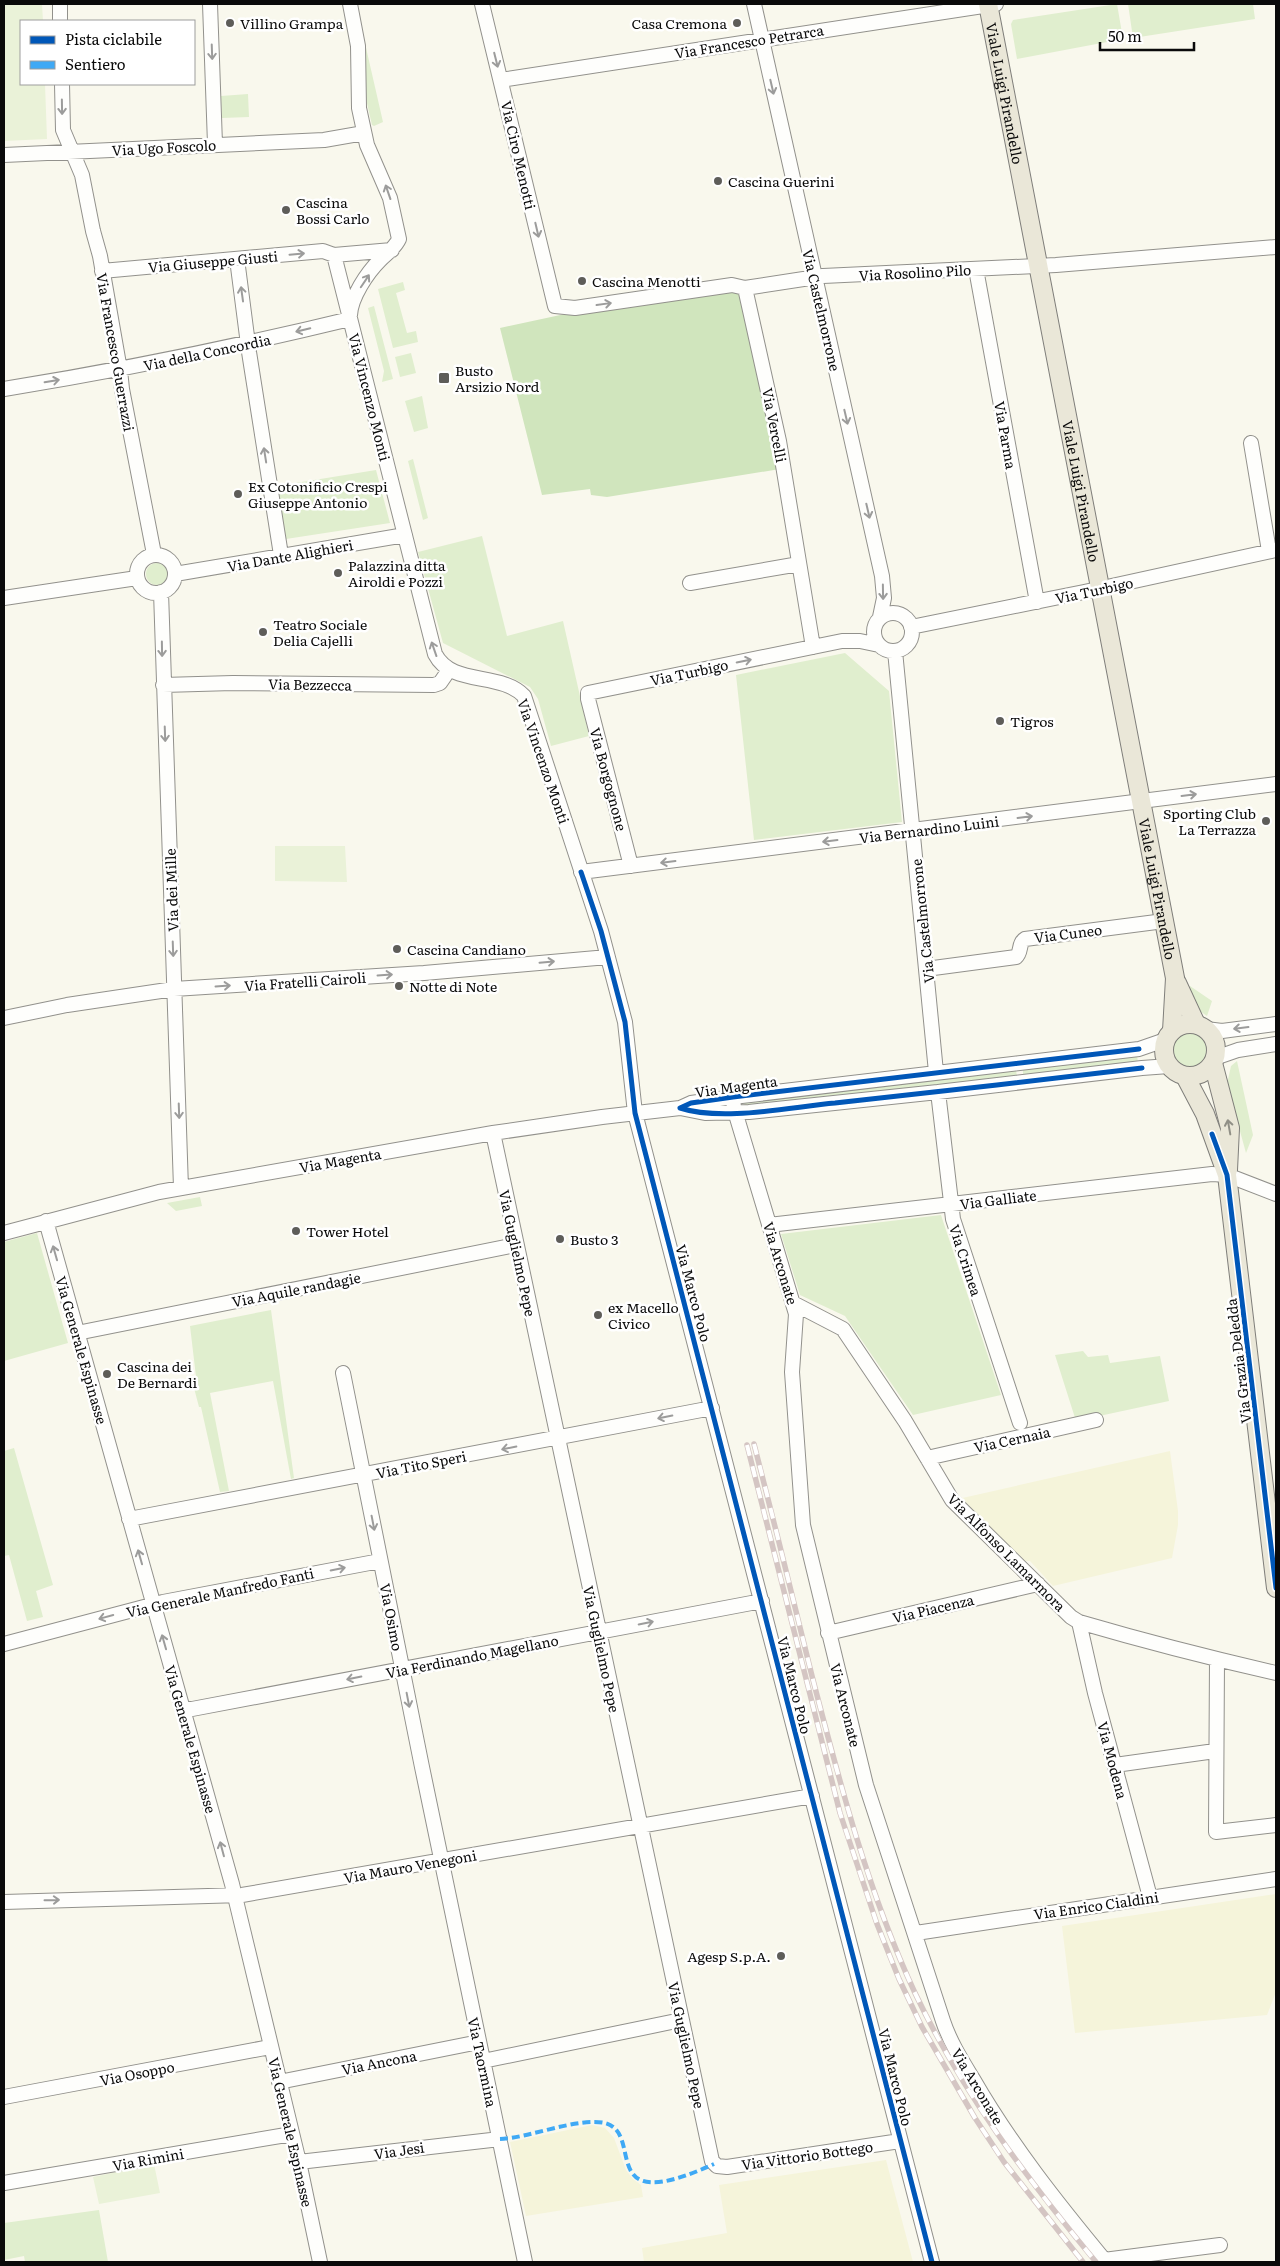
<svg xmlns="http://www.w3.org/2000/svg" width="1280" height="2266" viewBox="0 0 1280 2266" font-family="Literata,serif">
<style>
.farmland{fill:#f5f4da}
.green{fill:#e0eece}
.forest{fill:#d0e5bd}
.pitch{fill:#eaf2d8}
.lines{fill:none;stroke-linecap:round;stroke-linejoin:round}
.minor-casing{stroke:#92918c;stroke-width:16}
.major-casing{stroke:#7f7e7a;stroke-width:20}
.minor{stroke:#fefefc;stroke-width:14}
.major{stroke:#eae7d8;stroke-width:18}
.rail-casing{stroke:#d4c5c3;stroke-width:5.5}
.rail{stroke:#fff;stroke-width:4;stroke-dasharray:11;stroke-linecap:butt}
.quiet{stroke:#3fa9f5;stroke-width:4;stroke-dasharray:8 4;stroke-linecap:butt}
.cycleway-casing{stroke:#fff;stroke-width:8}
.cycleway{stroke:#0057b8;stroke-width:5}
.oneway{stroke:#9c9c9b}
.oneway2{stroke:#908f86}
.poi-dot{fill:#5e5d59;stroke:#fff;stroke-width:2}
.labels{text-anchor:middle;dominant-baseline:central;stroke-width:5;stroke-linejoin:round;paint-order:stroke}
.poi-label{font-size:14px;fill:#0a0a0a;stroke:#fff;text-anchor:start}
.street-label{font-size:14px;fill:#0a0a0a;stroke:#fff}
</style>
<rect width="100%" height="100%" fill="#f9f8ed"/>
<path class="farmland" d="M1170,1451L1178,1511V1525L1172,1558L1053,1586L1030,1561H1022L958,1499Z
M1276,1894V1992L1267,2015L1075,2033L1062,1926Z
M592,2125L605,2128L614,2138L626,2170L633,2179L641,2185L643,2197L526,2216L510,2142Z
M886,2160L913,2262H644L642,2248L727,2233L719,2185Z"/>
<path class="green" d="M356,4L383,122L374,126L372,125L366,99L365,47Z
M1117,4L1123,39L1017,59L1011,24L1013,20Z
M1128,4H1253L1255,19L1133,38Z
M248,94L249,117L222,118L221,96Z
M403,282L405,290L396,293L407,333L416,331L418,342L393,348L378,289Z
M374,306L393,379L382,382L384,371L368,308Z
M411,353L416,373L400,377L395,357Z
M422,396L428,428L414,432L405,401Z
M413,459L428,518L423,520L408,461Z
M376,470L390,523L286,539L277,486Z
M482,536L507,636L563,621L589,736L551,746L538,699L530,687L443,643L418,552Z
M146 574a11 11 0 1 1 22 0a11 11 0 1 1-22 0Z
M845,653L889,691L902,822L754,840L736,675Z
M1190,986L1212,1001L1207,1016L1194,1007L1187,990Z
M1170 1050a20 20 0 1 1 40 0a20 20 0 1 1-40 0Z
M1137,1054L1138,1064L1023,1076V1068Z
M1237,1061L1253,1135L1246,1153L1227,1084L1231,1066Z
M1016,1069L1017,1078L745,1107L744,1102Z
M200,1197L202,1206L176,1211L167,1203Z
M941,1215L1001,1395L913,1415L845,1316L800,1295L781,1234Z
M37,1233L68,1343L4,1361V1242Z
M271,1310L294,1478L291,1479L273,1381L210,1393L229,1491L220,1492L201,1407H199L194,1388L197,1385L190,1326Z
M1083,1351L1088,1357L1108,1355L1110,1363L1160,1356L1169,1401L1076,1421L1055,1355Z
M14,1448L53,1585L36,1591L43,1617L27,1621L9,1555L4,1556V1451Z
M99,2210L108,2262H25L24,2256L4,2260V2223Z"/>
<path class="forest" d="M731,289L739,292L780,469L607,497L591,495L590,489L542,495L500,328L565,314Z"/>
<path class="pitch" d="M42,4L43,21H21V84H45L47,139L4,141V5Z
M275,846H345L347,882L275,881Z
M154,2164L160,2193L99,2204L93,2177Z"/>
<g class="lines">
<g class="minor-casing">
<path id="minor" d="M60,4V21
M210,4L215,144
M350,4L358,46L359,108L367,145L390,198L399,239C395,248 387,253 380,260C367,273 351,297 350,315
M482,4L555,306L575,308L732,285L745,288L823,276L1056,265L1276,247
M754,4L882,576L884,598L880,617
M501,80L996,4
M62,84L63,130L82,175L93,231L100,256L120,370L122,389L154,554
M4,155L324,140L364,133
M334,255L435,654C452,687 500,671 524,696L601,931L625,1022L635,1113L932,2262
M237,259L249,352L281,555
M976,269L1037,602
M102,271L323,251L334,255L392,250
M745,288L779,441L813,647
M4,389C121,370 235,347 350,319
M1251,443L1269,551
M137 574a19 19 0 1 1 38 0a19 19 0 1 1-38 0Z
M175,574L405,535
M690,583L799,564
M161,592L181,1188
M4,598L137,578
M874 632a19 19 0 1 1 38 0a19 19 0 1 1-38 0Z
M911,627L1084,592L1276,550
M895,651L936,1072
M163,685L233,683L434,685L440,683L449,670
M631,866L588,699V693L842,641H860L879,645
M581,872L1276,784
M926,969L1016,957C1022,952 1018,943 1025,939L1164,921
M4,1018L67,1005L174,989L424,973L608,957
M1206,1029L1222,1031L1276,1024
M1215,1058L1238,1050L1276,1044
M938,1092L953,1219L1020,1423
M733,1097L734,1108L796,1314L792,1372L803,1525L866,1785L943,2021C950,2042 962,2061 973,2079C1011,2145 1058,2204 1106,2262
M680,1108L691,1103L733,1097L1139,1049L1165,1040
M493,1133L712,2161L717,2166L727,2167L900,2141
M46,1221L232,1884L299,2162L320,2262
M769,1225L1212,1174L1227,1175L1276,1194
M4,1233L159,1192L493,1133L602,1117L680,1108L705,1113L749,1112L938,1092L1142,1068L1169,1066
M793,1303L843,1329L905,1421L952,1500L1071,1617L1079,1622C1144,1641 1210,1658 1276,1673
M77,1333L516,1245
M343,1373L422,1767L525,2262
M927,1458L1096,1420
M129,1519L712,1408
M1079,1622L1095,1693L1150,1897
M828,1633L1038,1584
M4,1644L163,1602L380,1561
M1217,1660L1216,1832L1276,1825
M182,1708L192,1709L762,1601
M1115,1765L1215,1751
M4,1902L242,1895L812,1796
M916,1933L1276,1879
M483,2061L681,2020
M279,2082L479,2042
M4,2097L270,2047
M299,2162L500,2139
M4,2183L292,2134
M1104,2260L1220,2245"/>
</g>
<g class="major-casing">
<g id="major">
<path id="s1" d="M988,4L1175,978L1172,1031"/>
<path d="M1177,983L1196,1024"/>
<circle cx="1190" cy="1050" r="26"/>
<path d="M1213,1063L1230,1128L1228,1170"/>
<path d="M1185,1076L1205,1114L1227,1175L1276,1588"/>
</g>
</g>
<use href="#minor" class="minor"/>
<use href="#major" class="major"/>
<g class="rail-casing">
<path id="rail" d="M754,1444C774,1521 793,1599 812,1676C840,1784 868,1892 915,1993C962,2092 1027,2179 1096,2262
M747,1445L840,1813L877,1924L899,1979L922,2027L975,2118L1004,2162L1083,2262"/>
</g>
<use href="#rail" class="rail"/>
<path class="quiet" d="M500,2139C529,2138 578,2117 605,2123C646,2134 593,2219 714,2164"/>
<g class="cycleway-casing">
<path id="cycleway" d="M581,872L601,931L625,1022L635,1113L932,2262
M680,1108C723,1122 790,1107 835,1103C937,1092 1040,1080 1142,1068
M680,1108L691,1103L733,1097L1139,1049
M1212,1134L1227,1175L1276,1588"/>
</g>
<use href="#cycleway" class="cycleway"/>
</g>
<defs><path id="oneway-shaft" d="M-6 0H5M1.5-3L5.5 0L1.5 3" fill="none" stroke-width="1.6" stroke-linecap="round" stroke-linejoin="round" transform="scale(1.25)"/></defs>
<g class="oneway">
<use href="#oneway-shaft" transform="translate(212 52) rotate(88)"/>
<use href="#oneway-shaft" transform="translate(496 60) rotate(76)"/>
<use href="#oneway-shaft" transform="translate(772 87) rotate(77)"/>
<use href="#oneway-shaft" transform="translate(62 107) rotate(89)"/>
<use href="#oneway-shaft" transform="translate(388 192) rotate(-109)"/>
<use href="#oneway-shaft" transform="translate(537 230) rotate(77)"/>
<use href="#oneway-shaft" transform="translate(297 254) rotate(-5)"/>
<use href="#oneway-shaft" transform="translate(365 281) rotate(-56)"/>
<use href="#oneway-shaft" transform="translate(242 294) rotate(-98)"/>
<use href="#oneway-shaft" transform="translate(604 304) rotate(-8)"/>
<use href="#oneway-shaft" transform="translate(303 330) rotate(166)"/>
<use href="#oneway-shaft" transform="translate(52 381) rotate(-9)"/>
<use href="#oneway-shaft" transform="translate(846 417) rotate(77)"/>
<use href="#oneway-shaft" transform="translate(265 455) rotate(-99)"/>
<use href="#oneway-shaft" transform="translate(868 511) rotate(77)"/>
<use href="#oneway-shaft" transform="translate(883 592) rotate(89)"/>
<use href="#oneway-shaft" transform="translate(162 649) rotate(89)"/>
<use href="#oneway-shaft" transform="translate(434 649) rotate(-109)"/>
<use href="#oneway-shaft" transform="translate(744 661) rotate(-11)"/>
<use href="#oneway-shaft" transform="translate(165 734) rotate(88)"/>
<use href="#oneway-shaft" transform="translate(1189 795) rotate(-7)"/>
<use href="#oneway-shaft" transform="translate(1025 817) rotate(-7)"/>
<use href="#oneway-shaft" transform="translate(830 841) rotate(173)"/>
<use href="#oneway-shaft" transform="translate(668 862) rotate(173)"/>
<use href="#oneway-shaft" transform="translate(173 949) rotate(88)"/>
<use href="#oneway-shaft" transform="translate(547 962) rotate(-5)"/>
<use href="#oneway-shaft" transform="translate(385 975) rotate(-4)"/>
<use href="#oneway-shaft" transform="translate(223 986) rotate(-4)"/>
<use href="#oneway-shaft" transform="translate(1241 1028) rotate(173)"/>
<use href="#oneway-shaft" transform="translate(179 1111) rotate(88)"/>
<use href="#oneway-shaft" transform="translate(55 1253) rotate(-106)"/>
<use href="#oneway-shaft" transform="translate(665 1417) rotate(169)"/>
<use href="#oneway-shaft" transform="translate(509 1448) rotate(169)"/>
<use href="#oneway-shaft" transform="translate(373 1523) rotate(79)"/>
<use href="#oneway-shaft" transform="translate(140 1557) rotate(-106)"/>
<use href="#oneway-shaft" transform="translate(338 1569) rotate(-11)"/>
<use href="#oneway-shaft" transform="translate(106 1617) rotate(165)"/>
<use href="#oneway-shaft" transform="translate(646 1623) rotate(-11)"/>
<use href="#oneway-shaft" transform="translate(164 1642) rotate(-106)"/>
<use href="#oneway-shaft" transform="translate(354 1678) rotate(169)"/>
<use href="#oneway-shaft" transform="translate(408 1700) rotate(79)"/>
<use href="#oneway-shaft" transform="translate(222 1849) rotate(-105)"/>
<use href="#oneway-shaft" transform="translate(52 1900) rotate(-1)"/>
</g>
<use class="oneway2" href="#oneway-shaft" transform="translate(1229 1127) rotate(-100)"/>
<g class="poi-dot">
<circle cx="230" cy="23" r="5"/>
<circle cx="737" cy="23" r="5"/>
<circle cx="718" cy="181" r="5"/>
<circle cx="286" cy="210" r="5"/>
<circle cx="582" cy="281" r="5"/>
<rect x="438" y="372" width="12" height="12" rx="2.5"/>
<circle cx="238" cy="494" r="5"/>
<circle cx="338" cy="573" r="5"/>
<circle cx="263" cy="632" r="5"/>
<circle cx="1000" cy="721" r="5"/>
<circle cx="1266" cy="821" r="5"/>
<circle cx="397" cy="949" r="5"/>
<circle cx="399" cy="986" r="5"/>
<circle cx="296" cy="1231" r="5"/>
<circle cx="560" cy="1239" r="5"/>
<circle cx="598" cy="1315" r="5"/>
<circle cx="107" cy="1374" r="5"/>
<circle cx="781" cy="1956" r="5"/>
</g>
<g class="labels">
<g class="poi-label">
<text x="240" y="23">Villino Grampa</text>
<text x="727" y="23" text-anchor="end">Casa Cremona</text>
<text x="728" y="181">Cascina Guerini</text>
<text x="296" y="202">Cascina<tspan x="296" dy="16">Bossi Carlo</tspan></text>
<text x="592" y="281">Cascina Menotti</text>
<text x="455" y="370">Busto<tspan x="455" dy="16">Arsizio Nord</tspan></text>
<text x="248" y="486">Ex Cotonificio Crespi<tspan x="248" dy="16">Giuseppe Antonio</tspan></text>
<text x="348" y="565">Palazzina ditta<tspan x="348" dy="16">Airoldi e Pozzi</tspan></text>
<text x="273" y="624">Teatro Sociale<tspan x="273" dy="16">Delia Cajelli</tspan></text>
<text x="1010" y="721">Tigros</text>
<text x="1256" y="813" text-anchor="end">Sporting Club<tspan x="1256" dy="16">La Terrazza</tspan></text>
<text x="407" y="949">Cascina Candiano</text>
<text x="409" y="986">Notte di Note</text>
<text x="306" y="1231">Tower Hotel</text>
<text x="570" y="1239">Busto 3</text>
<text x="608" y="1307">ex Macello<tspan x="608" dy="16">Civico</tspan></text>
<text x="117" y="1366">Cascina dei<tspan x="117" dy="16">De Bernardi</tspan></text>
<text x="771" y="1956" text-anchor="end">Agesp S.p.A.</text>
</g>
<g class="street-label">
<text transform="translate(749 41) rotate(-9)">Via Francesco Petrarca</text>
<text stroke="none"><textPath href="#s1" startOffset="91">Viale Luigi Pirandello</textPath></text>
<text transform="translate(164 147) rotate(-3)">Via Ugo Foscolo</text>
<text transform="translate(519 155) rotate(77)">Via Ciro Menotti</text>
<text transform="translate(213 261) rotate(-5)">Via Giuseppe Giusti</text>
<text transform="translate(915 272) rotate(-3)">Via Rosolino Pilo</text>
<text transform="translate(822 310) rotate(77)">Via Castelmorrone</text>
<text transform="translate(116 352) rotate(80)">Via Francesco Guerrazzi</text>
<text transform="translate(207 352) rotate(-12)">Via della Concordia</text>
<text transform="translate(370 397) rotate(76)">Via Vincenzo Monti</text>
<text transform="translate(775 425) rotate(79)">Via Vercelli</text>
<text transform="translate(1006 435) rotate(80)">Via Parma</text>
<text stroke="none"><textPath href="#s1" startOffset="496">Viale Luigi Pirandello</textPath></text>
<text transform="translate(290 555) rotate(-10)">Via Dante Alighieri</text>
<text transform="translate(1094 590) rotate(-12)">Via Turbigo</text>
<text transform="translate(689 672) rotate(-12)">Via Turbigo</text>
<text transform="translate(310 684) rotate(1)">Via Bezzecca</text>
<text transform="translate(544 761) rotate(71)">Via Vincenzo Monti</text>
<text transform="translate(609 779) rotate(75)">Via Borgognone</text>
<text transform="translate(929 829) rotate(-7)">Via Bernardino Luini</text>
<text stroke="none"><textPath href="#s1" startOffset="901">Viale Luigi Pirandello</textPath></text>
<text transform="translate(171 890) rotate(-92)">Via dei Mille</text>
<text transform="translate(922 921) rotate(-96)">Via Castelmorrone</text>
<text transform="translate(1068 933) rotate(-7)">Via Cuneo</text>
<text transform="translate(305 981) rotate(-4)">Via Fratelli Cairoli</text>
<text transform="translate(736 1086) rotate(-8)">Via Magenta</text>
<text transform="translate(340 1160) rotate(-10)">Via Magenta</text>
<text transform="translate(998 1199) rotate(-7)">Via Galliate</text>
<text transform="translate(518 1253) rotate(78)">Via Guglielmo Pepe</text>
<text transform="translate(966 1260) rotate(72)">Via Crimea</text>
<text transform="translate(781 1263) rotate(73)">Via Arconate</text>
<text transform="translate(296 1289) rotate(-11)">Via Aquile randagie</text>
<text transform="translate(694 1293) rotate(75)">Via Marco Polo</text>
<text transform="translate(82 1350) rotate(74)">Via Generale Espinasse</text>
<text transform="translate(1238 1361) rotate(-97)">Via Grazia Deledda</text>
<text transform="translate(1012 1439) rotate(-12)">Via Cernaia</text>
<text transform="translate(421 1464) rotate(-11)">Via Tito Speri</text>
<text transform="translate(1007 1552) rotate(45)">Via Alfonso Lamarmora</text>
<text transform="translate(220 1592) rotate(-12)">Via Generale Manfredo Fanti</text>
<text transform="translate(933 1608) rotate(-13)">Via Piacenza</text>
<text transform="translate(392 1617) rotate(79)">Via Osimo</text>
<text transform="translate(602 1649) rotate(78)">Via Guglielmo Pepe</text>
<text transform="translate(472 1656) rotate(-11)">Via Ferdinando Magellano</text>
<text transform="translate(795 1685) rotate(76)">Via Marco Polo</text>
<text transform="translate(846 1705) rotate(76)">Via Arconate</text>
<text transform="translate(191 1739) rotate(74)">Via Generale Espinasse</text>
<text transform="translate(1113 1760) rotate(75)">Via Modena</text>
<text transform="translate(410 1866) rotate(-10)">Via Mauro Venegoni</text>
<text transform="translate(1096 1905) rotate(-8)">Via Enrico Cialdini</text>
<text transform="translate(687 2045) rotate(78)">Via Guglielmo Pepe</text>
<text transform="translate(379 2062) rotate(-11)">Via Ancona</text>
<text transform="translate(483 2062) rotate(78)">Via Taormina</text>
<text transform="translate(137 2073) rotate(-11)">Via Osoppo</text>
<text transform="translate(896 2077) rotate(76)">Via Marco Polo</text>
<text transform="translate(978 2086) rotate(59)">Via Arconate</text>
<text transform="translate(291 2132) rotate(77)">Via Generale Espinasse</text>
<text transform="translate(399 2150) rotate(-8)">Via Jesi</text>
<text transform="translate(807 2155) rotate(-8)">Via Vittorio Bottego</text>
<text transform="translate(148 2159) rotate(-10)">Via Rimini</text>
</g>
</g>
<rect width="1280" height="2266" fill="none" stroke="#0a0a0a" stroke-width="10"/>
<rect x="20" y="20" width="175" height="65" fill="#ffffff" stroke="#9d9d9d"/>
<rect x="30" y="36" width="25" height="8" fill="#0057b8" stroke="#9d9d9d"/>
<text x="65" y="45" font-size="15" fill="#0a0a0a">Pista ciclabile</text>
<rect x="30" y="61" width="25" height="8" fill="#3fa9f5" stroke="#9d9d9d"/>
<text x="65" y="70" font-size="15" fill="#0a0a0a">Sentiero</text>
<path d="M1100 42v8h94v-8" fill="none" stroke="#0a0a0a" stroke-width="2.5"/>
<text x="1108" y="42" font-size="15" fill="#0a0a0a" stroke="#ffffff" stroke-width="4" paint-order="stroke">50 m</text>
</svg>
